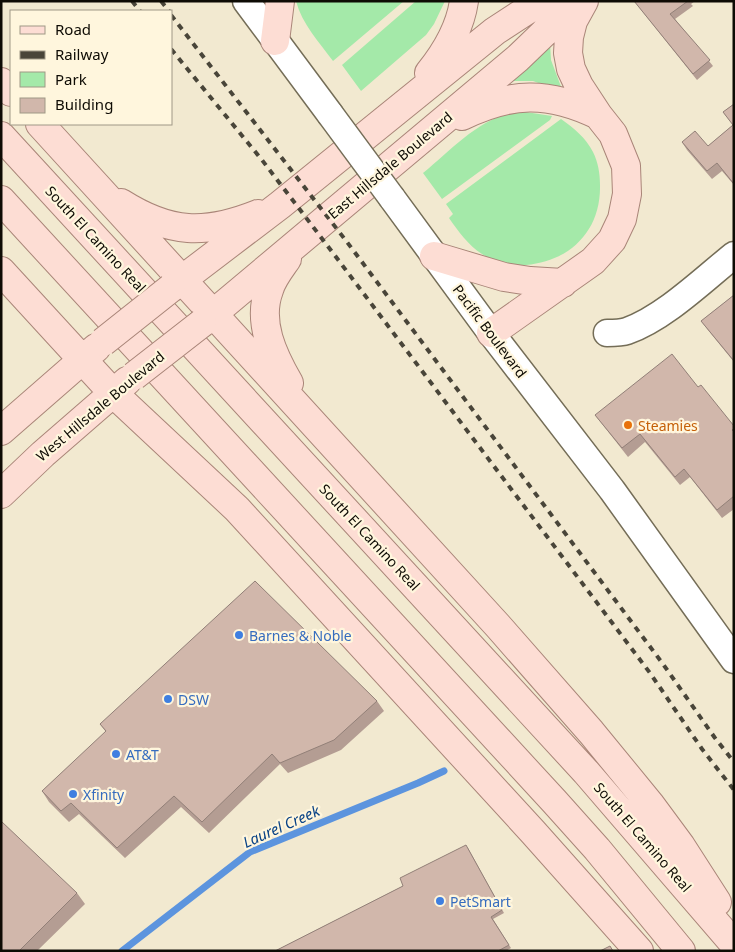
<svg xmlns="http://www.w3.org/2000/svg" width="735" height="952" viewBox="0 0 735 952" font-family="'Noto Sans',sans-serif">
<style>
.green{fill:#a4e9a9}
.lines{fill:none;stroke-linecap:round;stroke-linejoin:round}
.stream{stroke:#5c94de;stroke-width:7}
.minor-casing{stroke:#746d57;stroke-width:29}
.major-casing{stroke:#a98578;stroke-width:30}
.minor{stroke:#fff;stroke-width:26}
.major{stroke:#fdddd4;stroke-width:28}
.rail{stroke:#494539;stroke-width:4;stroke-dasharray:6 6;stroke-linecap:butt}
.minor-bridge-casing{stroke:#746d57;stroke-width:29;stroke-linecap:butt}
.major-bridge-casing{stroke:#a98578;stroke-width:30;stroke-linecap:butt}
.minor-bridge{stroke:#fff;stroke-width:26}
.major-bridge{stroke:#fdddd4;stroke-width:28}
.wall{fill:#b49d93}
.building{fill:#d1b7ab;stroke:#928078}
.food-dot{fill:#e8710a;stroke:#fff6dd;stroke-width:2}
.shop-dot{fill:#3f7fe0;stroke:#fff6dd;stroke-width:2}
.labels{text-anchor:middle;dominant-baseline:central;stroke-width:4.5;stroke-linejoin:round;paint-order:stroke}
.street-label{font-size:14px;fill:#0e0b04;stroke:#fff6dd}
.food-label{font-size:14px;fill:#c56008;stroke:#fff6dd;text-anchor:start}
.shop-label{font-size:14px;fill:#366cbe;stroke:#fff6dd;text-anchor:start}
.water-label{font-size:15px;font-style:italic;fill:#0a4386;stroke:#fff6dd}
</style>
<rect width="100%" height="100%" fill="#f2e9d0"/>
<path class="green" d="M296,1H404L333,61C319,42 302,24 296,1Z
M416,1H445L434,24L426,35L361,91L342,65Z
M550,43L551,60L563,92L533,81H509Z
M519,111L552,116L550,120L442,199L423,173C452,149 480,117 519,111Z
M561,119C574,128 586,138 593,152C598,162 600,173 600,185C601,231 570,261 526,265C512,266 493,262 482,254C468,245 458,231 449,218L453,214L446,204Z"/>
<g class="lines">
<path class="stream" d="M122,951L250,852L418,783L444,771"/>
<g class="minor-casing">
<path id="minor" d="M246,1L330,114
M392,198L491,333L612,490L734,660
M607,333C614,333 621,333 627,331C664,318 703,280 734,255"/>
</g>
<g class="major-casing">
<path id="major" d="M275,41L280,1
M429,73C446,52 460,29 464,1
M1,82L11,92
M462,116C511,92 548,91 598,115
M40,124L498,626L591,732L650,804L681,846L717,902
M1,136L586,772L734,944
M1,200L554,801L597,849L681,951
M121,203C170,234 205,235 258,214
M434,256L504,277L530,281L563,283
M287,259C280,269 272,279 269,290C257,322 273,355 289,383
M1,271L113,393L237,509L533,832L639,951
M171,288L280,205L495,31L541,1
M202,323L518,58L544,33L572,1
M491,333L593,261L612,240L622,219L627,194L626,166L613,134L598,115L579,86L571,69L568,53L569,37L573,21L584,1
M1,431L96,348
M1,494L43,454L127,381"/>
</g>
<use href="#minor" class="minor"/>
<use href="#major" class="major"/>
<path class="rail" d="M132,1L140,11
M161,1L169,11
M171,15L347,242L663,664L715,738L734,762
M171,49L262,160L333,253L650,673L702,749L734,790"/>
<g class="minor-bridge-casing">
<path id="minor-bridge" d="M330,114L392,198"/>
</g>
<g class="major-bridge-casing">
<path id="major-bridge" d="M103,342L171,288
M134,376L202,323"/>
</g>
<use href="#minor-bridge" class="minor-bridge"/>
<use href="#major-bridge" class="major-bridge"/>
</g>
<path class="wall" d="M634,1H695L691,4L693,6L675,19L713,66L697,80Z
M734,104V185L722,171L712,179L687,150L682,142L708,146L733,125L723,112Z
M734,295V362L708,330L701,321Z
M698,387L734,426V509L722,518L690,477L680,485L645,442L628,457L595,415Z
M377,701L384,711L341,750L288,773L280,764L209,833L181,807L125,858L79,814L69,822L49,802L42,791L106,732L100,724Z
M468,848L504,913L493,919L511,948L506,951H275L403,886Z
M77,893L85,904L37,951H1Z"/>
<path class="building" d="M634,1H688L670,14L710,60L693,74Z
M734,104V184L717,163L707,171L682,142L695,131L708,146L733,125L723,112Z
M734,295V361L701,321Z
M672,354L698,387L701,385L734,426V429L732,430L734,431V496L717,510L684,469L675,477L640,434L622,448L595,415Z
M255,581L377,701L334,740L280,763L272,754L202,822L174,796L117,848L71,803L61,811L42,791L106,731L100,724Z
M1,821L77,893L19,951H1Z
M466,845L502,910L491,917L509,945L498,951H275L403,886L400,878Z
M610,946L613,951H600Z"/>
<circle class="food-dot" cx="628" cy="425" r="5"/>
<g class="shop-dot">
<circle cx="239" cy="635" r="5"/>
<circle cx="168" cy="699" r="5"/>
<circle cx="116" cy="754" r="5"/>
<circle cx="73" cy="794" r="5"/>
<circle cx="440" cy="901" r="5"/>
</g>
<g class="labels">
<g class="street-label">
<text transform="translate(390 165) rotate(-40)">East Hillsdale Boulevard</text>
<text transform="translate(96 239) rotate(47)">South El Camino Real</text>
<text transform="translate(490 331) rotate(53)">Pacific Boulevard</text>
<text transform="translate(100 406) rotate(-40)">West Hillsdale Boulevard</text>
<text transform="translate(370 537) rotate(47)">South El Camino Real</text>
<text transform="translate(643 837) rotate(49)">South El Camino Real</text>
</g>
<g class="food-label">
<text x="638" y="425">Steamies</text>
</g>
<g class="shop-label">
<text x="249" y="635">Barnes &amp; Noble</text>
<text x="178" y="699">DSW</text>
<text x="126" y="754">AT&amp;T</text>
<text x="83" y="794">Xfinity</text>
<text x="450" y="901">PetSmart</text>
</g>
<g class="water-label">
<text transform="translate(281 826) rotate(-24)">Laurel Creek</text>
</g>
</g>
<rect width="735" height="952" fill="none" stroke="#0e0b04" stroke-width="5"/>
<rect x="10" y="10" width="162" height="115" fill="#fff6dd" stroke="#9f9886"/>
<rect x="20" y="26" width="25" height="8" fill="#fdddd4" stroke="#9f9886"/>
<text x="55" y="35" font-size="15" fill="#0e0b04">Road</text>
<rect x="20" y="51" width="25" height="8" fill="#494539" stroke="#9f9886"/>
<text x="55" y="60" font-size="15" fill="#0e0b04">Railway</text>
<rect x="20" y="72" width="25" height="15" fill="#a4e9a9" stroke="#9f9886"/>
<text x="55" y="85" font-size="15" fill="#0e0b04">Park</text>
<rect x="20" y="98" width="25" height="15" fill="#d1b7ab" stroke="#9f9886"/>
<text x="55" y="110" font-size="15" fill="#0e0b04">Building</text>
</svg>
